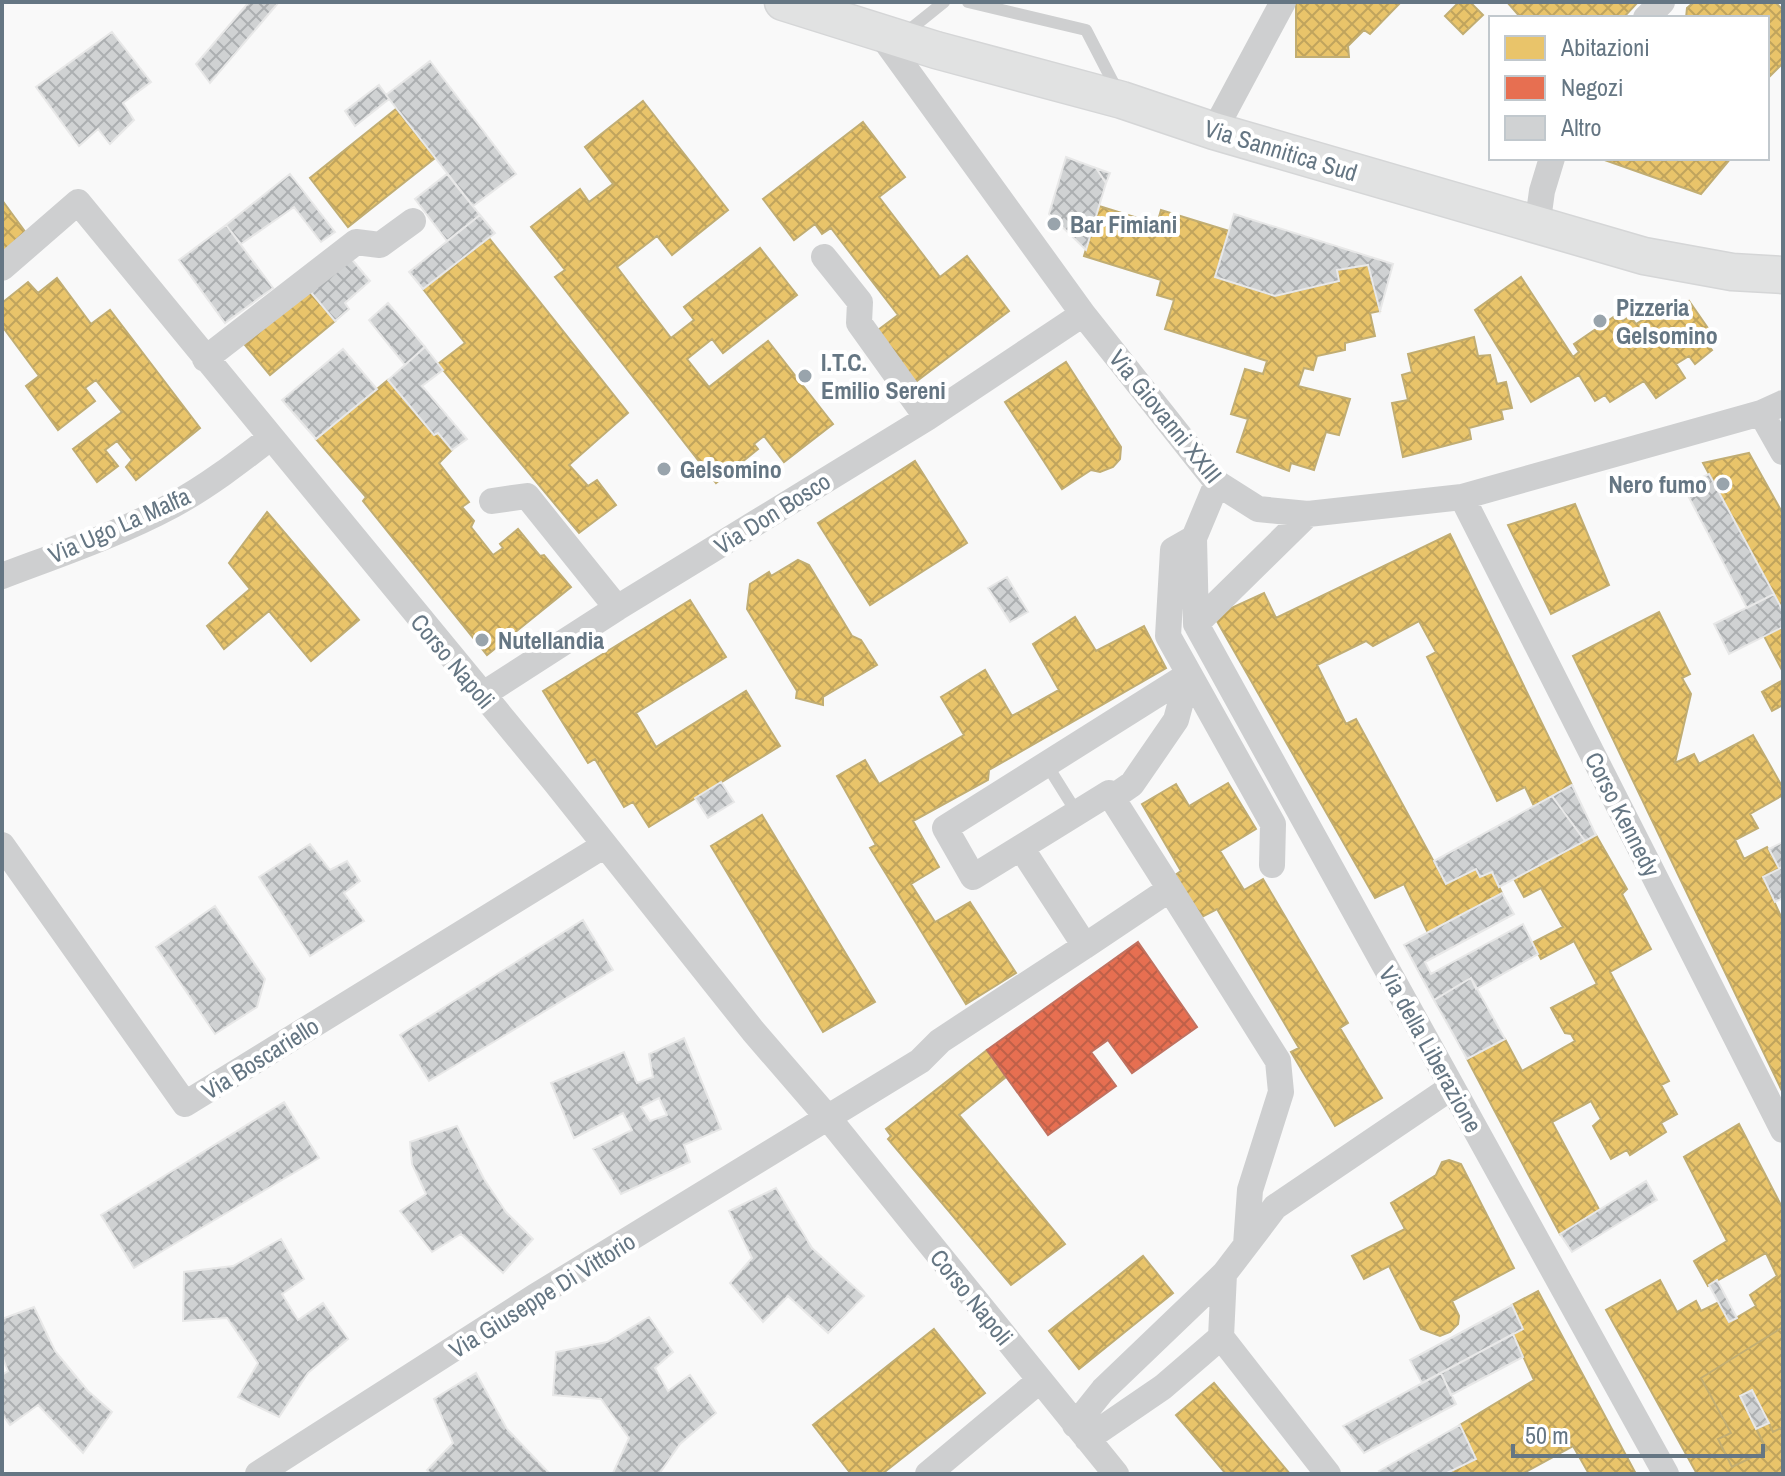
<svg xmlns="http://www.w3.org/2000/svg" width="1785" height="1476" viewBox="0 0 1785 1476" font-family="'Archivo Narrow',sans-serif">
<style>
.homes{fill:url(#homes-cross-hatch);stroke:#c1ad72;stroke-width:2}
.shops{fill:url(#shops-cross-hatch);stroke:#c07160;stroke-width:2}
.building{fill:url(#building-cross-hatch);stroke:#e8e8e8;stroke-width:2;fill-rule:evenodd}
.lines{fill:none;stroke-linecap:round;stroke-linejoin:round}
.secondary-casing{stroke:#d5d6d7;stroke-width:39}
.lane{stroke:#cecfd0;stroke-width:12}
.street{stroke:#cecfd0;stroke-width:26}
.secondary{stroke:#e1e2e2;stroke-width:36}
.poi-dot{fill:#99a4ac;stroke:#fff;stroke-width:3}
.labels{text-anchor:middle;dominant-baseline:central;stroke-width:8;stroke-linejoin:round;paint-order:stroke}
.street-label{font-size:24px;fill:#657683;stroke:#fff}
.poi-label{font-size:24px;font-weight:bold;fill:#657683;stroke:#fff;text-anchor:start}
</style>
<defs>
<pattern id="homes-cross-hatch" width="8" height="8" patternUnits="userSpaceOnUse" patternTransform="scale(2)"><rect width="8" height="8" fill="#e9c46a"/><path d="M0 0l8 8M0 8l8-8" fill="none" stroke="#c0a45d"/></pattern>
<pattern id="shops-cross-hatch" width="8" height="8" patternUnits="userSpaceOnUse" patternTransform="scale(2)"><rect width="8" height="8" fill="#e76f51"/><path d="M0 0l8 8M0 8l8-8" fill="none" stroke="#bf6049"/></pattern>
<pattern id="building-cross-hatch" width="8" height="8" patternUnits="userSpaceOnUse" patternTransform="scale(2)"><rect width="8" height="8" fill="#d0d2d3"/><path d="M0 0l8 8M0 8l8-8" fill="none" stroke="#acafb1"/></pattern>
</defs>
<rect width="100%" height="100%" fill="#f9f9f9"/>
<path class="homes" d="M1296,2H1401L1370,34L1364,30L1348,46L1349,57H1296Z
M1459,2H1470L1483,15L1463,34L1445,16Z
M1507,2H1638L1623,18H1521Z
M1694,2H1775L1781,8L1783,6V63L1767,79V18H1686L1687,8Z
M643,101L728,210L672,255L657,236L617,267L671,338L694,320L684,307L760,248L797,295L723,353L712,339L687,359L709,387L768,341L833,424L784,462L764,436L754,444L758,449L716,483L555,277L565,270L531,227L580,189L589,202L613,184L585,147Z
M396,109L435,158L348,227L310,178Z
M863,122L905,177L879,197L940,277L967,256L1009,311L909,387L874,333L898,315L831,228L822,234L815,224L794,240L763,199Z
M1599,158H1731L1701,194Z
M2,200L29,237L2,257Z
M1099,206L1157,224L1161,210L1229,231L1215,277L1275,296L1339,281L1337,270L1368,265L1380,311L1370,313L1375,336L1345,343V350L1317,356L1313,370L1304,368L1298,386L1350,399L1339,435L1326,432L1314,470L1291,463L1289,471L1237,452L1248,419L1231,414L1245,369L1263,374L1267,361L1165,329L1174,300L1157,295L1161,280L1084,256Z
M489,238L628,413L569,465L588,486L597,480L616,505L579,533L438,364L465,343L423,289Z
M1521,277L1573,357L1579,352L1574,344L1618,314L1623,321L1630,316L1636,324L1657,311L1662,319L1689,301L1712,334L1704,340L1712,350L1695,364L1689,356L1676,364L1685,378L1656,398L1644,381L1610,402L1605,395L1595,401L1579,375L1531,402L1475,310Z
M57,278L91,324L110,310L200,428L136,480L126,467L132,460L117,441L105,450L118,466L97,482L73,449L122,412L96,380L85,388L95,401L58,430L26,386L39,376L2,326V303L28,282L38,293Z
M309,290L335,321L270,375L244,344Z
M1474,337L1478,356L1490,355L1497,384L1506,382L1512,408L1501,410L1503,419L1469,428L1471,439L1403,457L1392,403L1408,400L1402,375L1412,372L1408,354Z
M1066,362L1121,447L1120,459L1113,467L1100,472L1091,470L1062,489L1005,402Z
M388,380L434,435L438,433L452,450L439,463L469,502L462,507L474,521L471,527L493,555L503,548L500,544L518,529L540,556L544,555L571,587L487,655L363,501L366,497L316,439Z
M1749,453L1783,514V611L1703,463Z
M915,461L967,543L870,605L818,523Z
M1575,504L1609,585L1551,614L1508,525Z
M267,512L359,620L311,661L269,611L224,649L207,626L250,589L229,563Z
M1450,534L1572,785L1534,806L1525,787L1497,801L1427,657L1436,652L1419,621L1373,646L1366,641L1317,665L1346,724L1356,719L1446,884L1476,869L1480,877L1492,872L1502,893L1428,933L1404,884L1375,898L1214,616L1264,593L1276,618Z
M798,560L809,565L852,636L861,640L877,665L823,697V705L796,698L797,691L747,609L750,584L769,572L771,576Z
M690,600L726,657L636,713L656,747L746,691L780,746L649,827L633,802L624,807L595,759L588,763L543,691Z
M1659,612L1690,674L1682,678L1691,694L1675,763L1694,754L1699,764L1753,735L1783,788V795L1750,814L1758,828L1735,840L1744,859L1767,847L1779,868L1763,877L1783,921V1093L1573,656Z
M1075,617L1096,651L1144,626L1166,668L989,770L988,780L913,821L939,867L911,884L935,922L970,902L1016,973L966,1004L870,848L876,845L837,776L865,760L879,784L964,735L941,697L985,670L1012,716L1059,690L1033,644Z
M1783,627V672L1764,636Z
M1783,680V705L1772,711L1762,692Z
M1228,783L1256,829L1220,851L1244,890L1263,879L1348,1023L1340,1028L1382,1098L1335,1126L1291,1052L1299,1048L1217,909L1200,918L1175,875L1181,871L1142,804L1176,784L1189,806Z
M762,815L875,1002L823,1032L711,846Z
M1596,835L1627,889L1622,894L1651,949L1610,972L1669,1081L1661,1085L1677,1114L1661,1123L1666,1132L1630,1155L1627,1150L1611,1159L1593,1126L1601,1119L1591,1101L1552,1122L1600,1211L1560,1234L1467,1059L1505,1039L1522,1071L1575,1041L1571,1034L1565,1033L1551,1008L1597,984L1574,941L1541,959L1532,943L1563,927L1541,888L1524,897L1514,879Z
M987,1050L1006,1077L959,1115L1065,1244L1011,1285L888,1139L891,1136L886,1129Z
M1739,1124L1783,1209V1327L1701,1378L1731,1433L1718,1439L1732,1467L1767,1450L1756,1429L1769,1423L1773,1432L1783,1427V1474H1697L1606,1310L1660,1280L1677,1312L1696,1301L1701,1311L1719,1302L1729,1322L1756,1306L1750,1295L1777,1276L1766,1253L1708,1286L1694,1261L1727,1241L1684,1157Z
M1449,1160L1461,1164L1514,1268L1452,1301L1459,1316L1458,1324L1450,1332L1440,1336L1421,1329L1389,1266L1364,1279L1352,1256L1405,1229L1391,1203L1436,1175L1442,1162Z
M1143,1256L1173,1293L1079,1369L1049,1331Z
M1538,1291L1636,1474H1589L1573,1446L1522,1474H1445L1476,1459L1460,1425L1534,1380L1513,1334L1523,1329L1512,1305Z
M1783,1327V1427L1773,1432L1752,1390L1740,1396L1767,1450L1732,1467L1718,1439L1731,1433L1701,1378Z
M934,1329L985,1393L882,1474H851L813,1425Z
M1214,1383L1290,1474H1226L1176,1415Z"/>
<path class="shops" d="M1138,942L1197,1027L1132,1073L1108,1040L1091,1052L1116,1086L1048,1135L987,1050Z"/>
<path class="building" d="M249,2H279L210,83L196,64Z
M112,32L151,82L123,103L134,120L110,144L98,129L79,146L36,87Z
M430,61L516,174L473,206L386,95Z
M379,85L389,99L355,126L345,111Z
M1066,157L1096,168L1106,183L1086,250L1049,214Z
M1096,168L1110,173L1106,183Z
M290,174L335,232L321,242L294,207L241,244L226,225Z
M447,174L480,215L447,241L415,199Z
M1234,214L1393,264L1380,311L1368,265L1337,270L1339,281L1275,296L1215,277Z
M480,215L495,233L423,289L409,272Z
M226,225L273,288L225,323L179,260Z
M349,256L370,281L345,303L349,309L335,321L309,290Z
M388,303L425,347L405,365L369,320Z
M425,347L443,370L422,386L467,439L452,450L438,433L434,435L388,380Z
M343,349L377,389L316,439L282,400Z
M1709,474L1774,594L1747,608L1683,486Z
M1007,577L1028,612L1010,622L988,588Z
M1774,594L1783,611V627L1729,654L1714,624Z
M721,782L734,802L708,818L695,798Z
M1572,785L1596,835L1585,841L1552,796Z
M1552,796L1585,841L1499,887L1492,872L1480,877L1476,869L1446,884L1434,861Z
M1783,842V867L1779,868L1769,849Z
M310,844L330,870L347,861L360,881L344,893L364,921L310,956L259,877Z
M1783,867V898L1775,902L1763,877Z
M1502,893L1514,914L1425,962L1431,974L1523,924L1538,954L1476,989L1471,978L1434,1000L1404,945Z
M215,906L265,979L257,1007L215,1034L156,947Z
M583,920L613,970L429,1081L400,1035Z
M1471,978L1505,1039L1467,1059L1434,1000Z
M684,1038L721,1129L684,1145L690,1162L621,1194L593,1149L632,1130L623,1113L574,1138L551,1083L624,1052L637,1083L653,1077L649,1054ZM659,1098L667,1115L650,1121L641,1107Z
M284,1102L319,1158L134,1268L101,1215Z
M457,1126L484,1179L506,1212L533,1239L503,1273L461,1234L432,1252L400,1211L426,1194L412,1164L410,1142Z
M1646,1181L1657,1200L1572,1252L1560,1234Z
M776,1188L812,1248L864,1296L828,1333L788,1296L763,1322L730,1283L752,1258L729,1211Z
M281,1239L304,1279L282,1294L298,1320L323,1303L348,1339L308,1373L279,1417L238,1397L258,1363L227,1318L183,1321L184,1272L233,1266Z
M1717,1280L1737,1318L1729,1322L1709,1285Z
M1512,1305L1523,1329L1422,1383L1410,1360Z
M34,1307L55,1351L88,1391L112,1412L83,1453L38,1405L10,1425L2,1414V1375L8,1371L2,1356V1319Z
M649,1317L673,1352L655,1368L668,1391L690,1375L716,1413L680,1444L659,1474H614L613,1473L629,1438L601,1399L553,1395L556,1352L607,1342Z
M1513,1334L1523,1357L1451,1395L1441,1373Z
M476,1373L507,1429L550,1474H430L427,1470L453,1443L434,1399Z
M1441,1373L1456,1404L1364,1453L1343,1426Z
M1752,1390L1769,1423L1756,1429L1740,1396Z
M1460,1425L1476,1459L1445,1474H1381L1379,1471Z"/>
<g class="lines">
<g class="secondary-casing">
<path id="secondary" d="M783,2L936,50L1122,100L1214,131L1644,256L1732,272L1783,275"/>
</g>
<path class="lane" d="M968,2L1086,30L1117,90
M903,35L944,2
M1047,765L1077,813"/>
<path class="street" d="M1646,18L1662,2
M879,32L1083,314L1217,483L1258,509L1308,514L1462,497L1761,413L1783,403
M1214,131L1283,2
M1537,227L1542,191L1552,158
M824,257L860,302L859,323L927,418
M2,268L78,202L555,782L753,1031L829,1119L1116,1474
M205,359L356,242L380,245L413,221
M1761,413L1783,452
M1217,483L1194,538L1196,624L1666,1474
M1462,497L1783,1130
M492,501L527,496L617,608
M1194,538L1173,550L1168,636L1273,824L1272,865
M2,576C60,554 119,534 173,505C208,486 239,462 270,438
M1196,624L1308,514
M482,695L617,608L927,418L1083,314
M1112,798L1132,784L1176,720L1188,675
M2,845L185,1104L605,845
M1022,849L1085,946L1170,889L1109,793L973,877L945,828L1188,675
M1170,889L1278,1061L1281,1092L1250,1190L1246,1245
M1221,1337L1328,1474
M1075,1425L1103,1390L1224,1274L1275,1207L1452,1087
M1087,1439L1163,1387L1221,1337L1224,1274
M258,1474L536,1296L920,1061L940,1041L1085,946
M928,1474L1039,1381"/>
<use href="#secondary" class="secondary"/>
</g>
<g class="poi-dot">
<circle cx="1054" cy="224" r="8"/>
<circle cx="1600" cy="321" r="8"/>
<circle cx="805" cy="376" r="8"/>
<circle cx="664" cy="469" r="8"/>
<circle cx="1723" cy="484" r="8"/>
<circle cx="482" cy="640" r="8"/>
</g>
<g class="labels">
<g class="street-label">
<text transform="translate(1281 150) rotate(17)">Via Sannitica Sud</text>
<text transform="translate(1166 416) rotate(51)">Via Giovanni XXIII</text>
<text transform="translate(772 513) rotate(-32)">Via Don Bosco</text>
<text transform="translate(119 525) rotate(-24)">Via Ugo La Malfa</text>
<text transform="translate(453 661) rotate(50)">Corso Napoli</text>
<text transform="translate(1623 814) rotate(63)">Corso Kennedy</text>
<text transform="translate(1431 1049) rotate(61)">Via della Liberazione</text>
<text transform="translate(260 1058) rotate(-32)">Via Boscariello</text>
<text transform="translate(542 1295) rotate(-32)">Via Giuseppe Di Vittorio</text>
<text transform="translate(972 1297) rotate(51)">Corso Napoli</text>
</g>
<g class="poi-label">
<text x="1070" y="224">Bar Fimiani</text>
<text x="1616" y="307">Pizzeria<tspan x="1616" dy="28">Gelsomino</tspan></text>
<text x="821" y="362">I.T.C.<tspan x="821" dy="28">Emilio Sereni</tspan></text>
<text x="680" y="469">Gelsomino</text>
<text x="1707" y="484" text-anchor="end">Nero fumo</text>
<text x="498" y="640">Nutellandia</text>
</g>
</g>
<rect width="1785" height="1476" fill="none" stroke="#657683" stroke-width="8"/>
<rect x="1489" y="16" width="280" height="144" fill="#ffffff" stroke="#c1c8cd" stroke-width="2"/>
<rect x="1505" y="36" width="40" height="24" fill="#e9c46a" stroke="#c1c8cd" stroke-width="2"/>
<text x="1561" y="56" font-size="24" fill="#657683">Abitazioni</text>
<rect x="1505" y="76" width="40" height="24" fill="#e76f51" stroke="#c1c8cd" stroke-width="2"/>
<text x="1561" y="96" font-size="24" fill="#657683">Negozi</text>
<rect x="1505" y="116" width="40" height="24" fill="#d0d2d3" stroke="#c1c8cd" stroke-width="2"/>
<text x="1561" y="136" font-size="24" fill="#657683">Altro</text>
<path d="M1513 1444v12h250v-12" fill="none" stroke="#657683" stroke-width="4"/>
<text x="1525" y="1444" font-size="24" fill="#657683" stroke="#ffffff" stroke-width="6" paint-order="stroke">50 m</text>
</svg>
